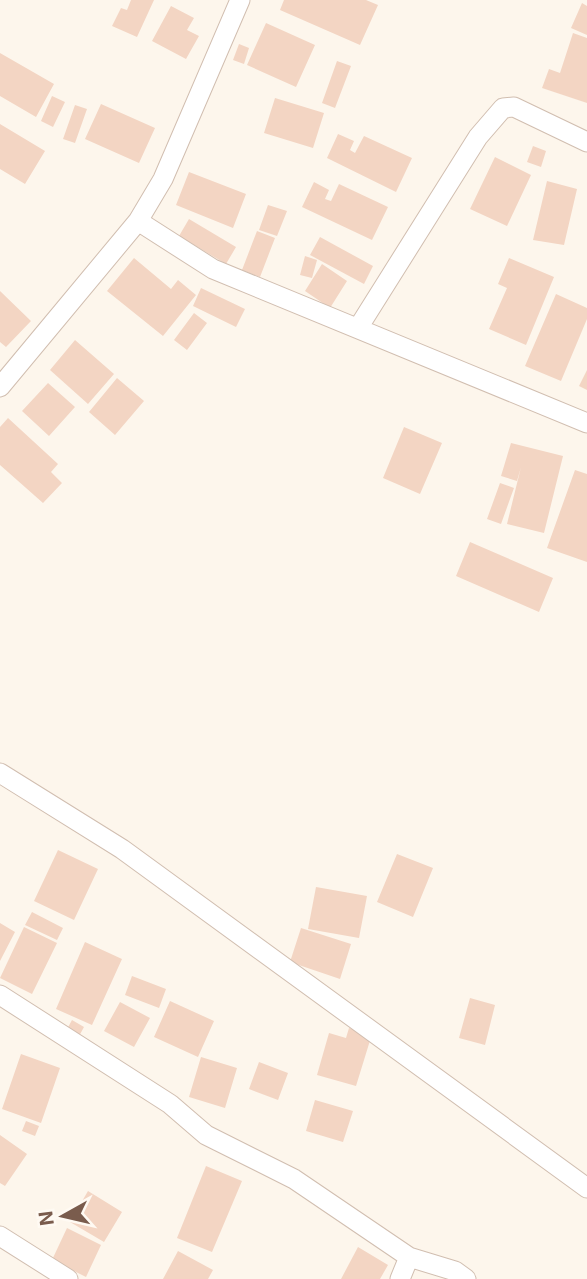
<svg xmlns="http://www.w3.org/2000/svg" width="587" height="1279" viewBox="0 0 587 1279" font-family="Inter,sans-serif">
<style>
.building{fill:#f3d5c3}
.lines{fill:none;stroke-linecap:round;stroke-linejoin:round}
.minor-casing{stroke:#d1beb0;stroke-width:21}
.minor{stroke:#fff;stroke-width:19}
</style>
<rect width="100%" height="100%" fill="#fdf6ec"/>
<path class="building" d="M131,0H154L137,37L112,26L121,8L127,10Z
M284,0H366L378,5L360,45L280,10Z
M582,3L587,6V35L571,28Z
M171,6L194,18L187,30L199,36L186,59L152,41Z
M266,23L315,45L296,87L247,65Z
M573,33L587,38V103L542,88L549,69L560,73Z
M239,44L249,48L244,64L233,60Z
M0,53L54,84L36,117L0,96Z
M337,61L351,66L335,108L322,103Z
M52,96L65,102L53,127L41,121Z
M275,98L324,113L313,148L264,133Z
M101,104L155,128L139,163L85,139Z
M75,105L87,109L75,143L63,139Z
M0,124L45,151L25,184L0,169Z
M338,134L354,141L350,150L355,153L364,136L412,158L396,192L327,158Z
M533,146L546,151L541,167L527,162Z
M495,157L531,175L507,226L470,209Z
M189,172L246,194L233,228L176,205Z
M547,181L577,189L564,245L533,240Z
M314,182L329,190L325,199L331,201L339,184L388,207L372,240L302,207Z
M268,205L287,211L277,236L259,230Z
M189,219L236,247L226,264L179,236Z
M257,231L275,238L260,277L242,270Z
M320,237L373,266L364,284L310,255Z
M305,256L317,260L312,278L300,275Z
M134,258L171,289L178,280L196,295L163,336L107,291Z
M509,258L554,277L526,345L489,329L507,288L498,284Z
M322,264L347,281L330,308L305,291Z
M201,288L245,309L236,327L193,306Z
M0,291L31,321L6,347L0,342Z
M556,294L587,308V319L561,381L525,366Z
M194,313L207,323L187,350L174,340Z
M75,340L114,374L88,404L50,370Z
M587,370V390L579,386Z
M117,378L144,401L115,435L89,412Z
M48,383L75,407L49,436L22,411Z
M8,418L58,464L51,472L62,483L43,503L0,465V427Z
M404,427L442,443L420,494L383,478Z
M511,443L563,456L544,533L507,524L521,467L517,481L501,476Z
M575,470L587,474V562L547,548Z
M500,483L514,488L501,524L487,519Z
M470,542L553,578L539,612L456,576Z
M58,850L98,869L74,920L34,901Z
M397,854L433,868L413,917L377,902Z
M316,887L367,896L359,938L308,929Z
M32,912L63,928L57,940L25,925Z
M0,923L15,932L0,961Z
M24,927L57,943L32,994L0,978Z
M301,928L351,944L340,979L290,962Z
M85,942L122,959L92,1025L56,1009Z
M132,976L166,989L159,1008L125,995Z
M470,998L495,1005L485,1045L459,1038Z
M170,1001L214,1021L198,1057L154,1037Z
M120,1002L150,1018L134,1047L104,1031Z
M72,1020L84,1027L78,1038L66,1031Z
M349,1028L372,1034L356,1086L317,1075L329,1033L346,1038Z
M21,1054L60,1068L41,1123L2,1109Z
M201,1057L237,1068L225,1108L189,1097Z
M259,1062L288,1073L278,1100L249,1089Z
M315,1100L353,1111L343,1142L306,1131Z
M26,1121L39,1126L35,1136L22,1131Z
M0,1135L27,1154L5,1186L0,1183Z
M206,1166L242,1181L212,1252L177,1238Z
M88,1191L122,1212L104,1242L70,1222Z
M67,1228L101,1245L86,1277L52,1260Z
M358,1247L388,1265L380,1279H341Z
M178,1251L213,1270L208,1279H163Z"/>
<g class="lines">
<g class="minor-casing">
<path id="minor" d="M138,221L213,269L587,423
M358,328L478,137L503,108L514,107L587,142
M0,387L138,221L163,179L240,0
M0,773L122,849L587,1188
M0,995L170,1104L206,1135L294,1179L409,1257L455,1271L466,1279
M0,1236L68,1279
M400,1279L409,1257"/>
</g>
<use href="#minor" class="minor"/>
</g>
<g transform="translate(63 1216) rotate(262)" stroke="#fffaf3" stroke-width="5" paint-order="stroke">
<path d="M0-5L12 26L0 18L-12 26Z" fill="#7a5c4d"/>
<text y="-10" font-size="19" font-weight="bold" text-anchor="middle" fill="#7a5c4d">N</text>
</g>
</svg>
